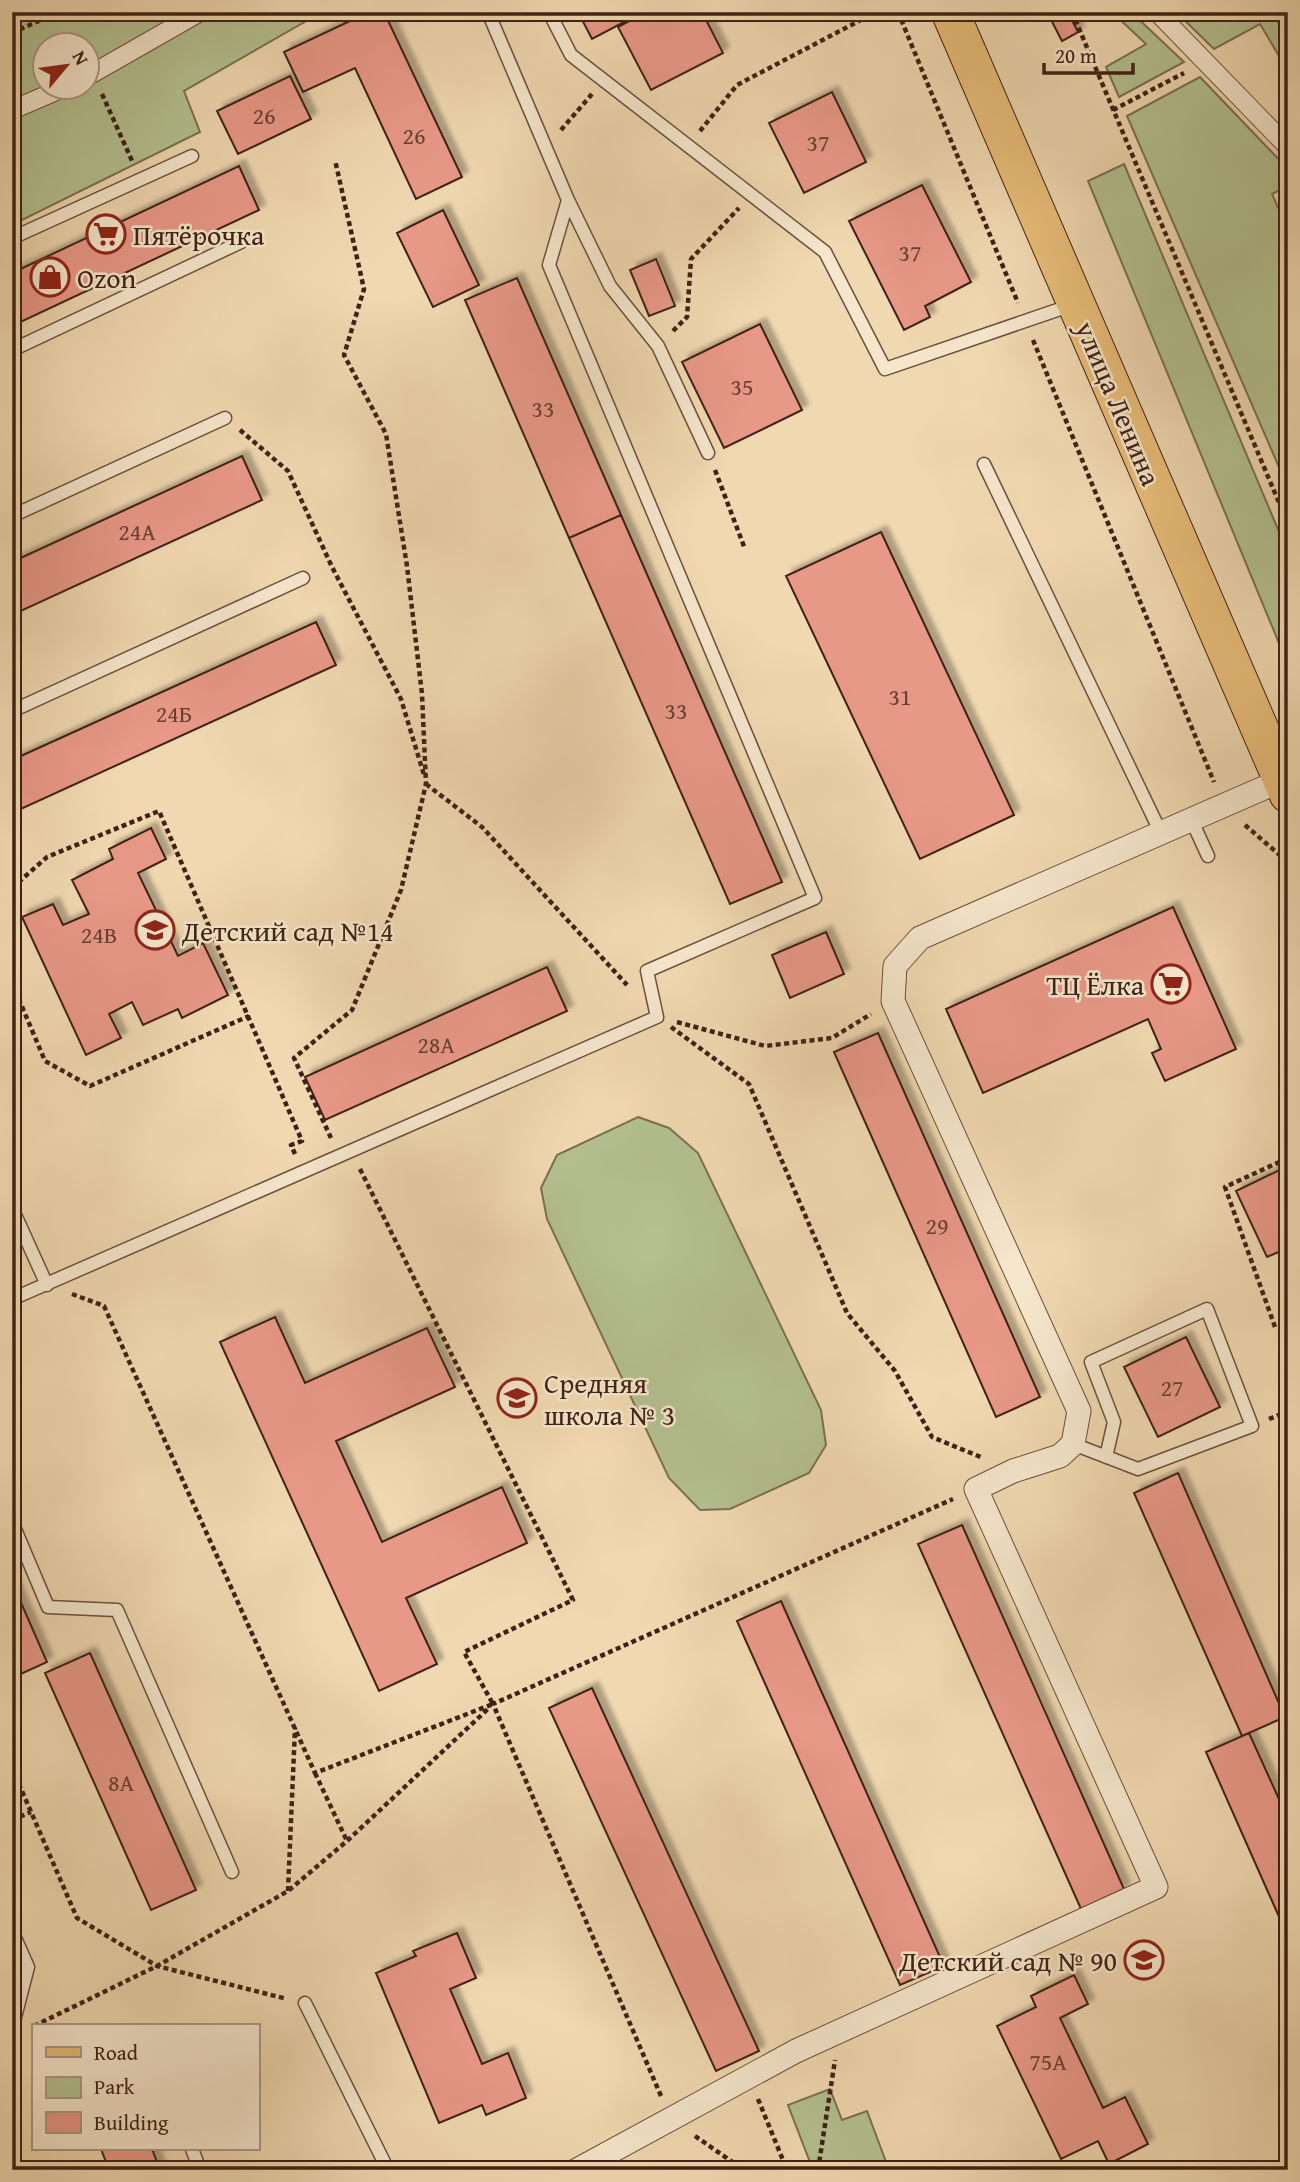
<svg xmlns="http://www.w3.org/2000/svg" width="1300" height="2182" viewBox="0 0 1300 2182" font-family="'Gentium Book Plus',serif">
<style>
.green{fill:#b4c090;stroke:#7a7152;stroke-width:2;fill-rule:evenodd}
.building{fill:#e89887;stroke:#3f2215;stroke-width:2;filter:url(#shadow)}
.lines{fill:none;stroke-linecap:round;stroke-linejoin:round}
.service-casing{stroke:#6b503c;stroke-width:15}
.pedestrian-casing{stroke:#6b503c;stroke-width:20}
.minor-casing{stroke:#6b503c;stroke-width:25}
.primary-casing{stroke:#3f2215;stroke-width:39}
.path{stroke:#3f2215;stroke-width:4.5;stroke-dasharray:5 3.5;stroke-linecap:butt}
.service{stroke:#f5e6cc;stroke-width:12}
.pedestrian{stroke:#f5e6cc;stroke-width:18}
.minor{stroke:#f5e6cc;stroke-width:23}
.primary{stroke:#e8bc78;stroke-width:37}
.labels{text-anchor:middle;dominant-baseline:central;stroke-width:5;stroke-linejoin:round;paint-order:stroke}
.number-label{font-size:24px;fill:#694032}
.poi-label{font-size:28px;fill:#3f2215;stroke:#f5e6cc;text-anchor:start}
.street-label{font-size:28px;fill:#3f2215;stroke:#f5e6cc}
</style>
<defs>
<filter id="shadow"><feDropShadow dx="6" dy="-6" stdDeviation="2" flood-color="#0004"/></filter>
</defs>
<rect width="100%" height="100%" fill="#f0d8b0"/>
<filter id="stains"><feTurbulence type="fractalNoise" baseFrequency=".00286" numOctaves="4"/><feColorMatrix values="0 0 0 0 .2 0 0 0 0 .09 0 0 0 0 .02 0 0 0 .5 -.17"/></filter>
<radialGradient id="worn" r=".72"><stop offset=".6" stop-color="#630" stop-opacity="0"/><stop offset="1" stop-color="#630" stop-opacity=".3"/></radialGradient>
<path class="green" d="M12,12H322L184,91L200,132L12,225ZM46,46H88V88H46Z
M1112,12H1131L1184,62L1119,97L1106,67L1146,44Z
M1176,12H1270L1288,35V71L1260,24L1214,49Z
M1200,77L1288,169V186L1272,194L1288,230V488L1127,116Z
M1124,164L1288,553V665L1088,181Z
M638,1117L669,1128L698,1153L821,1410L826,1445L809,1473L730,1509L700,1510L669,1478L547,1219L541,1188L557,1155Z
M830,2089L842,2120L867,2111L889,2170H813L788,2105Z"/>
<path class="building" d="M369,12H384L462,177L416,199L355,68L303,92L284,52Z
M578,12H643L592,39Z
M646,12H702L723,53L651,90L618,27Z
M1047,12H1068L1078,32L1062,41Z
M290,76L311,119L238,154L217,111Z
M832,92L866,162L804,193L769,123Z
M239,166L259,210L12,326V273Z
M922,185L971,282L925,306L930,317L904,330L849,221Z
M443,210L479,285L433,307L397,233Z
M656,259L675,306L649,316L630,270Z
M517,278L621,515L569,538L465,300Z
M760,324L802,410L724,448L682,362Z
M242,456L262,500L12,615V562Z
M621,515L782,882L730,904L569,538Z
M881,532L1014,815L920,859L786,576Z
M316,622L336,665L12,813V760Z
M151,828L166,859L138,873L178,956L203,943L228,995L182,1018L178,1009L143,1025L132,1002L109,1014L121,1038L86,1055L22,917L53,904L63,925L89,914L72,880L113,859L109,849Z
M1173,907L1236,1049L1165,1081L1152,1053L1161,1049L1148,1019L983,1093L946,1009Z
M826,932L844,974L790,998L772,955Z
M547,967L567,1011L325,1120L305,1077Z
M878,1033L1040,1397L996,1417L834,1052Z
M1288,1166V1248L1267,1257L1236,1191Z
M275,1317L305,1383L427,1328L455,1387L336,1441L382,1542L502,1487L527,1543L406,1598L437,1664L379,1691L220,1342Z
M1186,1337L1220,1407L1158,1437L1124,1367Z
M1178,1473L1285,1717L1242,1736L1134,1493Z
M962,1525L1124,1889L1081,1909L918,1544Z
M12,1582L47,1662L12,1678Z
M781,1601L944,1966L900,1985L737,1621Z
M90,1653L196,1890L151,1910L45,1673Z
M592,1688L759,2051L716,2071L549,1708Z
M1249,1733L1288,1819V1937L1206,1752Z
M457,1933L476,1978L450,1989L482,2064L508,2053L526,2098L486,2115L482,2105L439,2123L376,1973L416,1956L413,1951Z
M1074,1975L1088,2004L1060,2018L1103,2108L1125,2097L1148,2144L1109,2164L1098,2141L1061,2159L997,2026L1036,2007L1031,1996Z
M101,2149H152L160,2170H109Z"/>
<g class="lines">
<g class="service-casing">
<path id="service" d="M549,12L571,55L825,252L885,369L1072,305
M568,200L610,286L658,346L708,453
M12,238L192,156
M12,350L241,242
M984,464L1160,831
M12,516L225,418
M12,711L303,578
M1191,819L1208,856
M12,1208L47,1285
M12,1299L657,1017L647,971L815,898L549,265L568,200L488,12
M1073,1444L1138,1469L1252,1426L1207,1309L1091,1362L1114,1422L1106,1457
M12,1522L48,1607L117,1610L232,1872
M12,1931L28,1967L12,2029
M305,2003L388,2170
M192,2149L200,2170"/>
</g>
<g class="pedestrian-casing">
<path id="pedestrian" d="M1157,12L1288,147
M88,76L200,12
M12,110L63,88"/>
</g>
<g class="minor-casing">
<path id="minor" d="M577,2170L796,2051L1156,1887L976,1489L1013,1471L1060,1456L1073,1444L1079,1411L893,1001L895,966L920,938L1282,780"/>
</g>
<g class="primary-casing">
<path id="primary" d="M950,12L1288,794"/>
</g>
<path class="path" d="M898,12L1018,303
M1072,12L1288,524
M12,33L58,12
M102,94L133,163
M1113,110L1184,73
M561,130L592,94
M700,131L737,85L876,12
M673,331L687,317L691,259L739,208
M1033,340L1214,782
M240,430L288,471L332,567L401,699L424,775
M715,470L745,549
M426,784L482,827L627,985
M1245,825L1282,857L1288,871
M12,888L47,857L159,811L302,1141L291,1145L295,1154
M12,983L45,1061L90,1086L249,1016
M677,1022L765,1046L832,1038L871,1014
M671,1027L749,1084L847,1313L895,1371L932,1437L983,1458
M331,1138L294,1058L352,1010L401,890L426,784L422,694L407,566L386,434L344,355L364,289L335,160
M360,1169L573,1600L464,1652L493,1704
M72,1294L104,1306L315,1773L493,1704
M1275,1327L1225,1187L1288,1158
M1269,1419L1288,1411
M12,1768L77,1918L157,1966L287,1999
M315,1773L347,1841
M12,1820L31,1812
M288,1891L295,1728
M34,2026L157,1966L288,1891L347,1841L490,1707
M661,2096L493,1704L953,1499
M758,2099L787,2170
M695,2136L744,2170
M818,2170L835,2060"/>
<use href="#service" class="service"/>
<use href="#pedestrian" class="pedestrian"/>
<use href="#minor" class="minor"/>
<use href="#primary" class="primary"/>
</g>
<defs>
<g id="supermarket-ring" transform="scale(2.0125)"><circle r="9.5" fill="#f5e6cc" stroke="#8f2418" stroke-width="1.5"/><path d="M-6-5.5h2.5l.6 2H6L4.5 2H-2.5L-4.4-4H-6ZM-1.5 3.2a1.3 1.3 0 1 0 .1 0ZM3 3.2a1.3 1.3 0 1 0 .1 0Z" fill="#8f2418"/></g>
<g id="shop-ring" transform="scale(2.0125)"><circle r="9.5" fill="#f5e6cc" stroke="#8f2418" stroke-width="1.5"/><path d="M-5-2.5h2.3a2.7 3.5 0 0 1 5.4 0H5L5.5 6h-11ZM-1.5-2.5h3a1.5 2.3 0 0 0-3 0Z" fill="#8f2418"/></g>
<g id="school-ring" transform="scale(2.0125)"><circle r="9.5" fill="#f5e6cc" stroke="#8f2418" stroke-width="1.5"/><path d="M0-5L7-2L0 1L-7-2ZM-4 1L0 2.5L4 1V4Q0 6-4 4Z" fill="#8f2418"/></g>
</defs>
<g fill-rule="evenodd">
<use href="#supermarket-ring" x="106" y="234"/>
<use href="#shop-ring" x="50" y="277"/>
<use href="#school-ring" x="155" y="930"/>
<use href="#supermarket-ring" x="1171" y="984"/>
<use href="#school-ring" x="517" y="1398"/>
<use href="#school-ring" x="1144" y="1960"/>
</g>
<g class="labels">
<g class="number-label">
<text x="264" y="115">26</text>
<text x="414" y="135">26</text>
<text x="818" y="142">37</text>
<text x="910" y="252">37</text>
<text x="742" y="386">35</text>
<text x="543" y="408">33</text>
<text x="137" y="531">24А</text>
<text x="900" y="696">31</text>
<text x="676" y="710">33</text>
<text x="174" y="713">24Б</text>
<text x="99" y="934">24В</text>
<text x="436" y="1044">28А</text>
<text x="937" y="1225">29</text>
<text x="1172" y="1387">27</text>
<text x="121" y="1782">8А</text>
<text x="1048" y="2061">75А</text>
</g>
<g class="poi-label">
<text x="133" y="234">Пятёрочка</text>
<text x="77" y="277">Ozon</text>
<text x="182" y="930">Детский сад №14</text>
<text x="1144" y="984" text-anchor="end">ТЦ Ёлка</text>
<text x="544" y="1382">Средняя<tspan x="544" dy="32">школа № 3</tspan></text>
<text x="1117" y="1960" text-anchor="end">Детский сад № 90</text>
</g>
<g class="street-label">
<text transform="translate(1119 403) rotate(67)">улица Ленина</text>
</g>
</g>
<rect width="1300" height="2182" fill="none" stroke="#f0d8b0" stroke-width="42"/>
<rect x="14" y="14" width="1272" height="2154" fill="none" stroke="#3f2215" stroke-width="3.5"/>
<rect x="21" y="21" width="1258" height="2140" fill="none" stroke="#3f2215" stroke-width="2"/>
<rect x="32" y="2024" width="228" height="126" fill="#f5e6cc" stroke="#ac9883" stroke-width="2"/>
<rect x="46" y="2047" width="35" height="10" fill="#e8bc78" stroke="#ac9883" stroke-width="2"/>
<text x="94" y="2060" font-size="21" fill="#3f2215">Road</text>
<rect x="46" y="2077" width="35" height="21" fill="#b4c090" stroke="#ac9883" stroke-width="2"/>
<text x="94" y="2094" font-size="21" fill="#3f2215">Park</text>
<rect x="46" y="2112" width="35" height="21" fill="#e89887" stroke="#ac9883" stroke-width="2"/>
<text x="94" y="2130" font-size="21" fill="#3f2215">Building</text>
<g transform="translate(66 66) rotate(61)"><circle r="33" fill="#f5e6cc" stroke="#ac9883" stroke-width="2"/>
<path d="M0-5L12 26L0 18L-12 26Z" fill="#8f2418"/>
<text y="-10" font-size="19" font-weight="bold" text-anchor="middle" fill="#3f2215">N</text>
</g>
<path d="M1044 63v10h89v-10" fill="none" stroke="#3f2215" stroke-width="3.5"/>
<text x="1055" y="63" font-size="21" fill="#3f2215" stroke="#f5e6cc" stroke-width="5" paint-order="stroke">20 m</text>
<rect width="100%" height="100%" filter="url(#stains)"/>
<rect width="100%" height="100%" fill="url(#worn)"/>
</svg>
